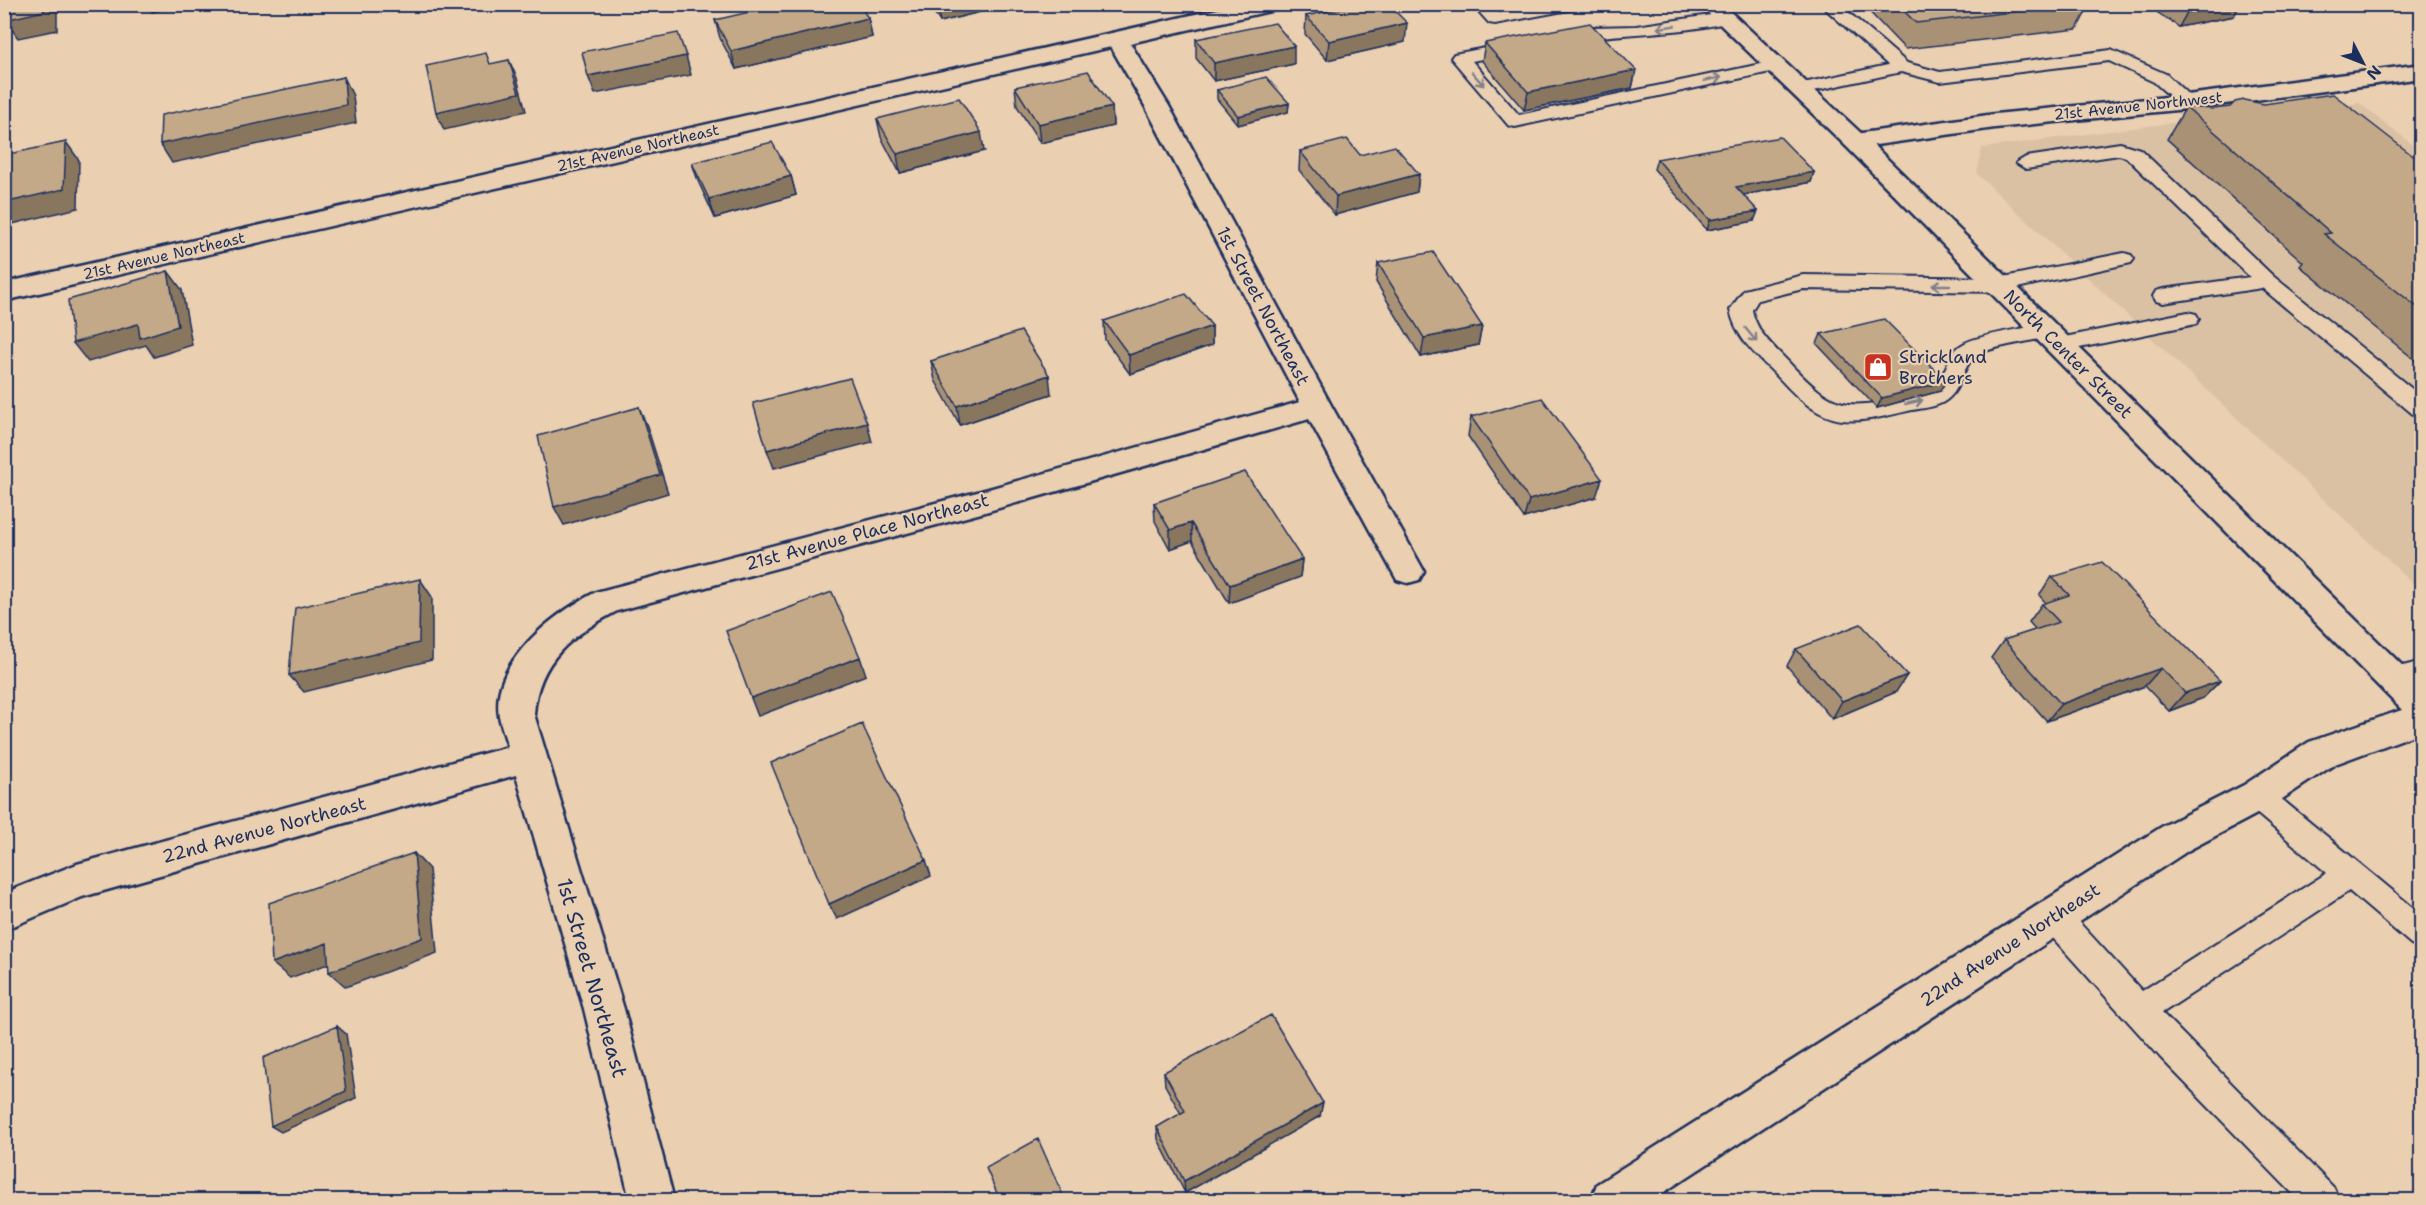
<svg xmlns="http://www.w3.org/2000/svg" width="2426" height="1205" viewBox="0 0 2426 1205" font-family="'Shantell Sans',sans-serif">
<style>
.built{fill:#dbc1a4}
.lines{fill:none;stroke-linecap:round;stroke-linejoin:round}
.lane-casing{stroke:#1b2f5e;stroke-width:4}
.street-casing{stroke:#1b2f5e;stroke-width:5}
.secondary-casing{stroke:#1b2f5e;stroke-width:5}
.primary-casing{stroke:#1b2f5e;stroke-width:5}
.lane{fill:#eacfb1;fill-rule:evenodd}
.street{fill:#eacfb1;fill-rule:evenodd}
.secondary{fill:#eacfb1;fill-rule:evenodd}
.primary{fill:#eacfb1;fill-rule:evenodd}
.wall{fill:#a99175;stroke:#1b2f5e;stroke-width:1.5}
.shaded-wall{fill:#89765f;stroke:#1b2f5e;stroke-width:1.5}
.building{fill:#c4a988;stroke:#1b2f5e;stroke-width:1.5}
.oneway{stroke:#827f88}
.labels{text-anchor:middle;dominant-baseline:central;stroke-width:4.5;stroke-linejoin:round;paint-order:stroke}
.far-street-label{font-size:15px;fill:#1b2f5e;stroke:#eacfb1}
.street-label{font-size:18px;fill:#1b2f5e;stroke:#eacfb1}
.poi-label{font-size:18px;fill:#1b2f5e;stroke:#eacfb1;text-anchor:start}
.near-street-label{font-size:21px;fill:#1b2f5e;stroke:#eacfb1}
</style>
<rect width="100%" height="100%" fill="#eacfb1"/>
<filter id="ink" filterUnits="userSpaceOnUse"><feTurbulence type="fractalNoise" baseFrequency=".0167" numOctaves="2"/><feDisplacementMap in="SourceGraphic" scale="12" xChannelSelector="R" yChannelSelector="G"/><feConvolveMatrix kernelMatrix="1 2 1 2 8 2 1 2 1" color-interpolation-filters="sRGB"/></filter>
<g filter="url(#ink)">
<path class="built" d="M2359,103L2421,151V591L1977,174L1982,148L2171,123Z"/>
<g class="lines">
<g class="lane-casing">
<path id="lane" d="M1472,4H1490L1499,13L1545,4H1582L1574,9L1495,24L1489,23Z
M1820,4H1839L1907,63L1940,72L2111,50L2166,74L2196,102L2193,106H2181L2154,82L2109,61L1940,82L1901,72L1800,94L1794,93L1791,89L1794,85L1888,65Z
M1724,13L1732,18L1730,22C1675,35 1619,32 1564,42L1555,37L1558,33L1592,27L1636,26Z
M1516,42L1522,43L1525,47L1522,51L1472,61L1519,115L1775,61L1784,66L1775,71L1515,127L1508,125L1451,58L1454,54Z
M2120,143L2140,149L2273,276L2422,397V417L2414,415L2262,288L2163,303L2156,301L2153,296L2156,291L2163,289L2250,277L2126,157L2119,155L2026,169L2016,163L2026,157Z
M2124,253L2131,255L2134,259L2131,263L1999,292L1803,289L1758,300L1752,310C1757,335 1777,349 1794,368C1833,408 1846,410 1899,398C1909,395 1926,395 1934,387C1947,375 1947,351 1965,343C1984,334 2023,329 2045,324L2053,326L2056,331L2053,336C2034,341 1991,346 1977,355C1963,364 1962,386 1950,397C1941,407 1924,408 1912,410C1849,425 1827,431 1780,379C1758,356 1737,341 1730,310L1744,290L1803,275L1999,278Z
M2188,312L2196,314L2199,319L2196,324L2060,352L2052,350L2049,345L2052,340L2060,338Z
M2422,661V683L2393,690L2384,687L2380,679L2384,671Z
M2257,784L2267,787L2422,915V948L2411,944L2349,891L2162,1013L2334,1188L2339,1200H2299L2160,1057L2043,927L2039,917L2043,907L2054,903L2065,907L2142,991L2327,873L2247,805L2243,796L2247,787Z"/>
</g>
<g class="street-casing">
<path id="street" d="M1240,4H1281L1279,9L1130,43L1169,106L1332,407L1424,571L1419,580L1408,583L1397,580L1309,419L985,512L617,611C572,635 538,660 534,714L624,1009L674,1200H630L584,1009L516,775L82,897L4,930V893L77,864L508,747C505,737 501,726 499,716C490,661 555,613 596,592L985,490L1300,402L1145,106L1111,47L4,301V283Z
M2422,703V732L2335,764L2270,807L2189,850L1652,1200H1591L1597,1184L2163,826L2244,785L2309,742Z"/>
</g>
<g class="secondary-casing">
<path id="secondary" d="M2422,64V78L2187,109L1995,128L1855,148L1846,146L1843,141L1846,136L1855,134L1995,114L2187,95Z"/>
</g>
<g class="primary-casing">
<path id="primary" d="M1699,4H1722L1864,136L2422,685V722L2410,718L1846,146Z"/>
</g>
<use href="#lane" class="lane"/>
<use href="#street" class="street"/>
<use href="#secondary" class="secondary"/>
<use href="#primary" class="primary"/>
</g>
<path class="wall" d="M928,4H1012L940,22Z
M1862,4H2090L2077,29L1905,49Z
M2145,4H2240L2234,16L2179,27Z
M1306,16L1405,42L1327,60L1305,34Z
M868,18L872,37L736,69L720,38L715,20Z
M1196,39L1294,64L1214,81L1196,58Z
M1485,43L1636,70L1632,88L1524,110L1482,61Z
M1015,87L1112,107L1113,126L1040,143L1017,106Z
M1217,90L1289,103L1288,112L1238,125L1217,99Z
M2186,107L2421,162V365L2300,266L2303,262L2167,139Z
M877,119L984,151L900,173L881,137Z
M1300,151L1360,155L1419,174L1417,192L1335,215L1299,170Z
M1657,159L1814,172L1811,182L1743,195L1754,221L1707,230L1654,169Z
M692,163L791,176L796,195L715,218L698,181Z
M1378,263L1482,326L1478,345L1421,357L1376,282Z
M1104,321L1212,326V345L1130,374L1105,340Z
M1821,334L1940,391L1877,408L1817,344Z
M931,361L1051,394L960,425L935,380Z
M1471,417L1596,497L1524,518L1468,436Z
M1154,503L1302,559L1300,577L1229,603L1192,541L1170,549L1155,521Z
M2052,577L2220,681L2203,698L2169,711L2145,686L2047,721L1991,658L2004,640L2036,630L2029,622L2042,604L2046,603L2039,595Z
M1796,649L1896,692L1832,719L1787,666Z
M1164,1072L1320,1116L1185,1193L1158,1139L1157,1127L1181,1114L1165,1085Z"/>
<path class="shaded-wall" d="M44,4H57V30L18,38L10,27L4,28V7Z
M147,4H188L152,12Z
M937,4H1012L940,22Z
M2210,4H2240L2234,16L2179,27L2189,9Z
M868,18L872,37L736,69L731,51Z
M1407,23L1405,42L1327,60L1329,41Z
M1294,46V64L1214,81V63Z
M686,56L691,75L595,94L588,76Z
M509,60L517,78L526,111L444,130L436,112Z
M1636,70L1632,88L1524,110L1528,92Z
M344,77L353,96L356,123L172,163L160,144Z
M1289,103L1288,112L1238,125V116Z
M1112,107L1113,126L1040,143L1038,124Z
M981,132L984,151L900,173L897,154Z
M66,142L79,160L78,208L4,226V203Z
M1814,172L1811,182L1733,197L1736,187Z
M1419,174L1417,192L1335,215L1336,196Z
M791,176L796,195L715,218L709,199Z
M1758,211L1754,221L1707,230L1710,220Z
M168,271L182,290L192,345L154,357L146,345L88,362L73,343Z
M1212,326V345L1130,374L1129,355Z
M1482,326L1478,345L1421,357L1424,338Z
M1049,375L1051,394L960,425L957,406Z
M1946,381L1940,391L1877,408L1882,398Z
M639,407L647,426L668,493L564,525L554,507Z
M867,423L872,442L774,468L767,450Z
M1602,479L1596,497L1524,518L1529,500Z
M1191,523L1192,541L1170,549V530Z
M1302,559L1300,577L1229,603L1230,585Z
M420,579L432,597V660L304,692L289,675Z
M860,657L866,675L758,716L751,698Z
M2161,668L2145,686L2047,721L2061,704Z
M1907,675L1896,692L1832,719L1842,701Z
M2220,681L2203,698L2169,711L2185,693Z
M414,853L429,869L437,953L346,987L329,972Z
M926,860L931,876L837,919L829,904Z
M327,943L344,958L290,978L272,963Z
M337,1026L346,1034L356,1098L281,1132L271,1126Z
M1323,1103L1320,1116L1185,1193L1184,1181Z"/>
<path class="building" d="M4,4H44V11L5,20L6,7H4Z
M784,4H859L868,18L731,51L715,20Z
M1359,4H1388L1407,23L1329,41L1306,16Z
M1897,4H2084L1916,23Z
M2182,4H2210L2189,9Z
M1275,23L1294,46L1214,63L1196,39Z
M1590,23L1636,70L1528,92L1485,43Z
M678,33L686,56L588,76L582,52Z
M486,53L490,64L509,60L519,93L436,112L426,66Z
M1088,71L1112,107L1038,124L1015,87Z
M344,77L346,105L160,144L161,115Z
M1266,77L1289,103L1238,116L1217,90Z
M2333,94L2421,162V310L2324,234L2331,233L2186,107L2213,109L2230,107L2235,102L2244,100L2264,104Z
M959,98L981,132L897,154L877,119Z
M1780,137L1814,172L1736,187L1758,211L1710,220L1657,159Z
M1347,139L1360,155L1395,146L1419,174L1336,196L1300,151Z
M66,142L64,189L4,203V155Z
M772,142L791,176L709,199L692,163Z
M1433,252L1482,326L1424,338L1378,263Z
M168,271L178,326L140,338L138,324L73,343L68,300Z
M1186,294L1212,326L1129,355L1104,321Z
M1884,319L1946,381L1882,398L1821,334Z
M1021,331L1049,375L957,406L931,361Z
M850,378L867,423L767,450L753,403Z
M1542,398L1602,479L1529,500L1471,417Z
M639,407L660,475L554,507L538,436Z
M1245,472L1302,559L1230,585L1191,523L1170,530L1154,503Z
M2102,562L2220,681L2185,693L2161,668L2061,704L2004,640L2059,622L2042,604L2069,595L2052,577Z
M420,579L419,643L289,675L295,608Z
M832,592L860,657L751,698L726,631Z
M1861,624L1907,675L1842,701L1796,649Z
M862,724L926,860L829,904L771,763Z
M414,853L422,938L329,972L327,943L272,963L269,903Z
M1271,1015L1323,1103L1184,1181L1157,1127L1185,1111L1164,1072Z
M337,1026L346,1091L271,1126L263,1058Z
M1038,1139L1065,1200H1000L986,1168Z
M948,1194L951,1200H935Z"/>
<defs><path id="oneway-shaft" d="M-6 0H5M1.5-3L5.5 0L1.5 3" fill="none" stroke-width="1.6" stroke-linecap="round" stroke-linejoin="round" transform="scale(1.5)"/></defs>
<g class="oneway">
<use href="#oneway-shaft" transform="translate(1666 27) rotate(171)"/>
<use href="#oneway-shaft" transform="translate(1478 79) rotate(49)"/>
<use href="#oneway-shaft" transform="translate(1713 79) rotate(-12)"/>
<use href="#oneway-shaft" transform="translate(1941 285) rotate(180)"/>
<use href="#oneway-shaft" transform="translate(1751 335) rotate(51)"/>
<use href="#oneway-shaft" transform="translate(1914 402) rotate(-13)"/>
</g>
</g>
<defs>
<g id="shop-square" transform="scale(1.5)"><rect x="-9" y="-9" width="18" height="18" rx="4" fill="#c8321e" stroke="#eacfb1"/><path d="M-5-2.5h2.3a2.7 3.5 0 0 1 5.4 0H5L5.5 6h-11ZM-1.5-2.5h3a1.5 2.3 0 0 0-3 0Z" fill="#fff"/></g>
</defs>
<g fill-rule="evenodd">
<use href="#shop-square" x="1878" y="367"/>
</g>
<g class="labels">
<g class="far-street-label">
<text transform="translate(2138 106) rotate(-6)">21st Avenue Northwest</text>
<text transform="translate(638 148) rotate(-13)">21st Avenue Northeast</text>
<text transform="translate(164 256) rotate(-13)">21st Avenue Northeast</text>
</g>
<g class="street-label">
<text transform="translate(1263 306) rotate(62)">1st Street Northeast</text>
<text transform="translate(2068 354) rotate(45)">North Center Street</text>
<text transform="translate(867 532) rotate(-15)">21st Avenue Place Northeast</text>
<text transform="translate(264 830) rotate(-15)">22nd Avenue Northeast</text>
<text transform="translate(2010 945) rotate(-33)">22nd Avenue Northeast</text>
</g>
<g class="poi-label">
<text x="1899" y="357">Strickland<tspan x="1899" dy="21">Brothers</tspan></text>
</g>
<g class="near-street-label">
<text transform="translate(592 978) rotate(74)">1st Street Northeast</text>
</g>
</g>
<rect width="2426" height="1205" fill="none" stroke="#eacfb1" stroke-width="24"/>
<rect x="12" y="12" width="2402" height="1181" fill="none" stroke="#1b2f5e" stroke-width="2" filter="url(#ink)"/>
<g transform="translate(2363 63) rotate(132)" stroke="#eacfb1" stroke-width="4.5" paint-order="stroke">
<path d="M0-4.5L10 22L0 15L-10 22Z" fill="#1b2f5e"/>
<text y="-9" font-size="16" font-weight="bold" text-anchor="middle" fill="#1b2f5e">N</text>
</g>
</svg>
